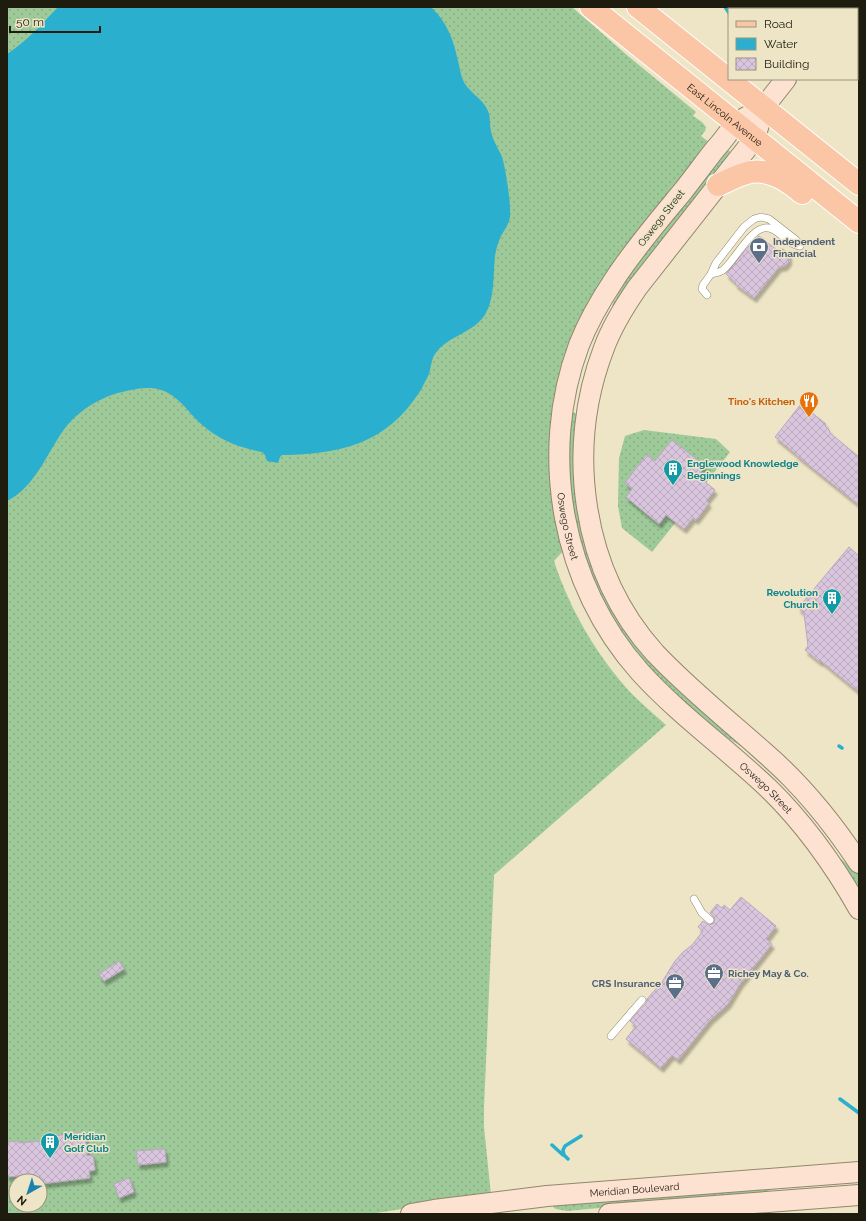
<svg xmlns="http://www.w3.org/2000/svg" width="866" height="1221" viewBox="0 0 866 1221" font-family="Raleway,sans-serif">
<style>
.grass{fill:url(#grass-dots);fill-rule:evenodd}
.water{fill:#2bafce}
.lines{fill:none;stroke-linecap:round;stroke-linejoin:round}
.stream{stroke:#2bafce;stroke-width:3.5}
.building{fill:url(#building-cross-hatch);stroke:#bba7c0;filter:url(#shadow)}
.service-casing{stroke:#90886c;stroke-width:8}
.secondary-casing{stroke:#90886c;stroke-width:22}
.primary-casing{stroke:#fff;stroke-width:24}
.service{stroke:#fff;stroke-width:7}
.secondary{stroke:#fde2d2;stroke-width:20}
.primary{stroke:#fbc6a5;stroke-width:22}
.labels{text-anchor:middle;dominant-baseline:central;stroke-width:3;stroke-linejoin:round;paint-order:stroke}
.street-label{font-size:10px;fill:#1e1b0f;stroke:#ede5c6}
.service-label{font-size:10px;font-weight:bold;fill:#4e5e75;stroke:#ede5c6;text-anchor:start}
.food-label{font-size:10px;font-weight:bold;fill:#c56008;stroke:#ede5c6;text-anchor:end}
.culture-label{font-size:10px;font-weight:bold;fill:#0d838f;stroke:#ede5c6;text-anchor:start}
</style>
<defs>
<pattern id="grass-dots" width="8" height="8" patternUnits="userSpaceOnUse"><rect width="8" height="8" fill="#9ec999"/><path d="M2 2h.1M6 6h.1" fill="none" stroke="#88ac83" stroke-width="1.8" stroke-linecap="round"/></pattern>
<pattern id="building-cross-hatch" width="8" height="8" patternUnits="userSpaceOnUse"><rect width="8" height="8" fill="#dac5df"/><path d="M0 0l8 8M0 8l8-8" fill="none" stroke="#bba9be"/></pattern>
<filter id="shadow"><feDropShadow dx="2.5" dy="4.5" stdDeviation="1" flood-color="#0004"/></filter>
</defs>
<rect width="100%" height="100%" fill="#ede5c6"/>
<path class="grass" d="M7,7H572L628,56L696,112L693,116L702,122L706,127L705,131L701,136L711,144L569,355L565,549L554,561C570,610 596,654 630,692C642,704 654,714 666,725L494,875L484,1108V1127L491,1195L370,1214H7ZM16,1181H40V1205H16Z
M728,150L732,153L617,308L612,305L628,277L649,246L727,151Z
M574,412L577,416L588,545L710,715L782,783L780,782L742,747L708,725L651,673L603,606L578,542L566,465L572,414Z
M644,430L716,439L730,452L706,483L698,476L705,466L672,440L655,461L646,455L631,475L659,523L666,515L676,522L652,552L622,528L618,506L619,458L625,436Z
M841,859L859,875V896L838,862Z
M771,1185V1190L759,1193L567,1211L556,1209L553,1207L554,1205Z"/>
<path class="water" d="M58,7H431C446,21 453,38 457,57C459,64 460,71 462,78C467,92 483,98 488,111C491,118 489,127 492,135C494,143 499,149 502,157C506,170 511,203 510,217C509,224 505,229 501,236C498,242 496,249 495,256C493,274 495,296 486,313C475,333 448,335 435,354C431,360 431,368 429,374C427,379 424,383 422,388C388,443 344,454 282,455L280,457L278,463L267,461L265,455L262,452C237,447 219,440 200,423C188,412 178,395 161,390C149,386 135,389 122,392C100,397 76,412 63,431C46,455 35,487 7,501V54C27,41 42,24 58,7Z
M723,7H764L766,9H729V16Z"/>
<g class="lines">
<path class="stream" d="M839,746L842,748
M840,1099L859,1113
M552,1145L563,1155
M568,1159L564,1155L563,1150L565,1146L581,1136"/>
</g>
<path class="building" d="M759,236L777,250L783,249L789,254V261L785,266L779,267L754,298L735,284L736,283L726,274L748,247Z
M801,404L826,424L825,426L829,430L830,433L859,457V505L795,454H796L775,437Z
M672,440L705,466L698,476L715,490L706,501L709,503L696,520L693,518L684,529L666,515L659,524L626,497L632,489L625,483L647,454L655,461Z
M849,547L859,556V692L821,661L820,662L805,650L808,646L804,613L798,608Z
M741,897L776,926L766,939L772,944L740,984L728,1004L710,1020L678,1060L672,1055L661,1068L626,1039L636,1026L630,1021L646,1003L647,999L662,982L675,961L683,952L692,945L703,931L698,927L703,921L709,925L714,923L715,918L710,913L717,904L722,908L724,905L730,910Z
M119,961L124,969L104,981L99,974Z
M85,1132L87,1156L93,1155L95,1170L89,1171L90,1178L40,1184V1181H29L28,1175L7,1177V1142L19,1141V1143L53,1140V1136Z
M165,1149L166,1162L138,1165L136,1151Z
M129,1178L134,1192L119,1198L114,1184Z"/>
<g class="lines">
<g class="service-casing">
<path id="service" d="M711,274C715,273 719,273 723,270C735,261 752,224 769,228C780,230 786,244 800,246
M707,295L702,289L703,285L711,274L716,263L744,227L754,219L761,217L769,219L796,240L800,246
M694,899L702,913L710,920
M611,1036L642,1000"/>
</g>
<g class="secondary-casing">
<g id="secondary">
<path d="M842,9L844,7"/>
<path d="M786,79L764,107L755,138L637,288C624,307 612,326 604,348C565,449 581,571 655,653C689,689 728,720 765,753C802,785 832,822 859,863"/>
<path id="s1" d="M764,107C755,113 742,118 735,125C728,132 723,141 716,148C705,162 694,177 683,191C659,220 634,249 614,280C600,301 588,322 579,345C538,455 562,585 640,672C678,714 727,749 768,788C804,823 834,865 859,909"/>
<path id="s2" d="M411,1214L434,1210L547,1196L859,1172"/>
<path d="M609,1214L859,1195"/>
</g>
</g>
<g class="primary-casing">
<g id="primary">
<path id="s3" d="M591,7L859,222"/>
<path d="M638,7L859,184"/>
<path d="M718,185C728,181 739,174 751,172C771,169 788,181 802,193"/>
</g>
</g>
<use href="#service" class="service"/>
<use href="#secondary" class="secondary"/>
<use href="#primary" class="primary"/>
</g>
<defs>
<g id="bank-pin" transform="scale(1)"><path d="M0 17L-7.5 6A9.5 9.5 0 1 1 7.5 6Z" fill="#5c6f8a" stroke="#ede5c6"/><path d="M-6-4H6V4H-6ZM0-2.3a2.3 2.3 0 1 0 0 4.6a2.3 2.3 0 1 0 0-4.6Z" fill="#fff"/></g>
<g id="restaurant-pin" transform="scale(1)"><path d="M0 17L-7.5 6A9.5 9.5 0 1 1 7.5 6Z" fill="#e8710a" stroke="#ede5c6"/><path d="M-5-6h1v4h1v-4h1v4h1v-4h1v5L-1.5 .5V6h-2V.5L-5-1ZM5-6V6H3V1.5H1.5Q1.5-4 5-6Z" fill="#fff"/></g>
<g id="building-pin" transform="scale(1)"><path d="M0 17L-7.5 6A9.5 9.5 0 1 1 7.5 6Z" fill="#0f9aa8" stroke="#ede5c6"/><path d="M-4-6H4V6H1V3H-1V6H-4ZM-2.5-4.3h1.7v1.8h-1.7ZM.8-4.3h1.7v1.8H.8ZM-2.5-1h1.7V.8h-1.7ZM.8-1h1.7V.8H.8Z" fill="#fff"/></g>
<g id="office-pin" transform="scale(1)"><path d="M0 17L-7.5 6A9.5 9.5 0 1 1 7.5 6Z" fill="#5c6f8a" stroke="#ede5c6"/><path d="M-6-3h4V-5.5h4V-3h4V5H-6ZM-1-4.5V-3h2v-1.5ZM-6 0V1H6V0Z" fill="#fff"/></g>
</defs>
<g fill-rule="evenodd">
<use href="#bank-pin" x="759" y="247"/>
<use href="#restaurant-pin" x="809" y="401"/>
<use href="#building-pin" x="673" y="469"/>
<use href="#building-pin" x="832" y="598"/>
<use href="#office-pin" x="714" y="973"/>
<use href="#office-pin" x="675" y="983"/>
<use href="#building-pin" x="50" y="1142"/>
</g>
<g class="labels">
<g class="street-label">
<text stroke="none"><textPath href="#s3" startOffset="172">East Lincoln Avenue</textPath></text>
<text transform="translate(661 218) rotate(-52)">Oswego Street</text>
<text stroke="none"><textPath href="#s1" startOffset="489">Oswego Street</textPath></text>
<text stroke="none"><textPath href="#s1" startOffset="825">Oswego Street</textPath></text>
<text stroke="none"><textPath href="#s2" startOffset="225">Meridian Boulevard</textPath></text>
</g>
<g class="service-label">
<text x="773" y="241">Independent<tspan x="773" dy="12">Financial</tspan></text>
<text x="728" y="973">Richey May &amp; Co.</text>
<text x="661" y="983" text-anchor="end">CRS Insurance</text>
</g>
<g class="food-label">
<text x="795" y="401">Tino's Kitchen</text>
</g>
<g class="culture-label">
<text x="687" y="463">Englewood Knowledge<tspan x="687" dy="12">Beginnings</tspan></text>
<text x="818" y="592" text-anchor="end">Revolution<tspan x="818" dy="12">Church</tspan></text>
<text x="64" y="1136">Meridian<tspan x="64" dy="12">Golf Club</tspan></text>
</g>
</g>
<rect width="866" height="1221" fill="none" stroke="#1e1b0f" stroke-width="16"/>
<rect x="728" y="8" width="130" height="72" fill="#ede5c6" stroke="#9a947d"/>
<rect x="736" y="21" width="20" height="6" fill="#fbc6a5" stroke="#9a947d"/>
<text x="764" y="28" font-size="12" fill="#1e1b0f">Road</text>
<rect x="736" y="38" width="20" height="12" fill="#2bafce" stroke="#9a947d"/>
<text x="764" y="48" font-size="12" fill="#1e1b0f">Water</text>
<rect x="736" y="58" width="20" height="12" fill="url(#building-cross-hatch)" stroke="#9a947d"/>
<text x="764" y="68" font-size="12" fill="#1e1b0f">Building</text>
<g transform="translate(28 1193) rotate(219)"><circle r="19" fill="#ede5c6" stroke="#9a947d"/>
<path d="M0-3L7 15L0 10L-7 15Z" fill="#1c82ac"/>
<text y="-6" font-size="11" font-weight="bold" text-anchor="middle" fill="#1e1b0f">N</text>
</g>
<path d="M10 26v6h90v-6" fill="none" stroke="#1e1b0f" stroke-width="2"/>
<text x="16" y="26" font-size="12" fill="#1e1b0f" stroke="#ede5c6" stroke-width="3" paint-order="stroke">50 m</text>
</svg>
